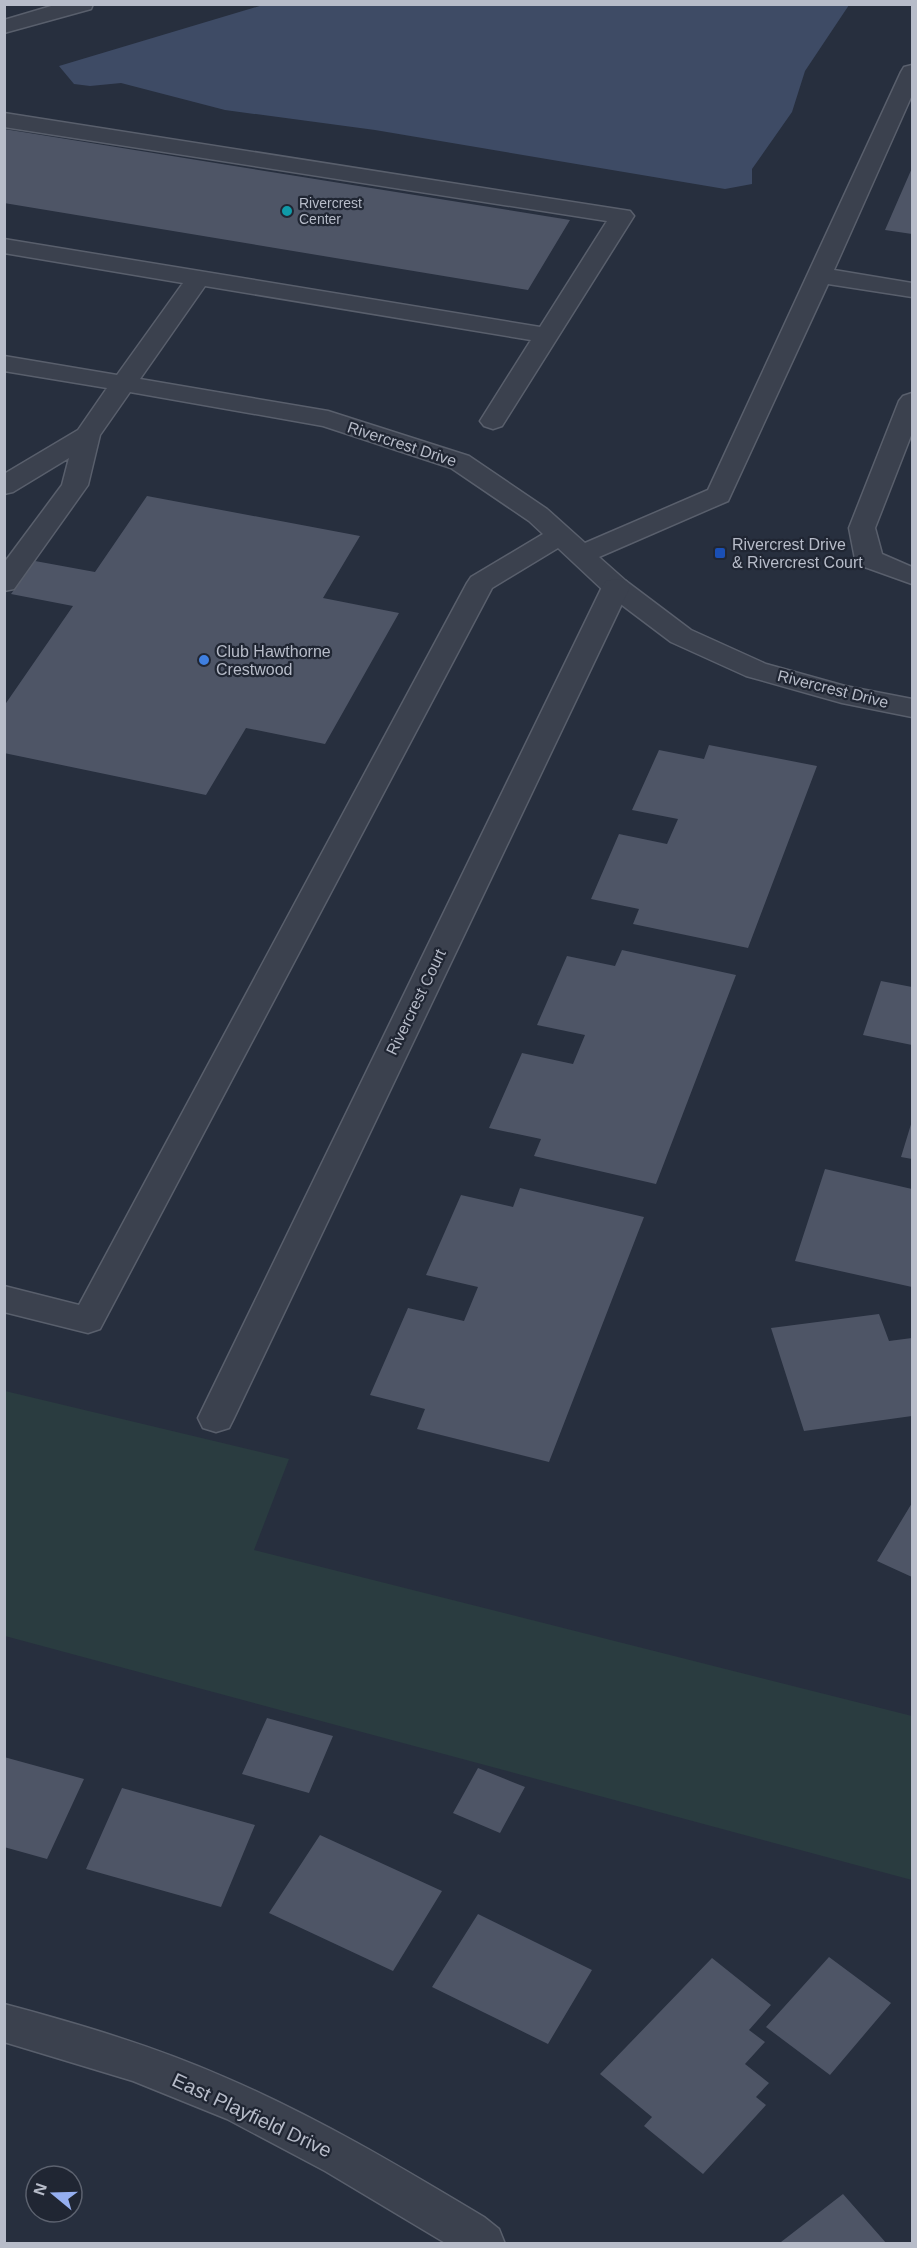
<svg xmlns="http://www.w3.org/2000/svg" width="917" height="2248" viewBox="0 0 917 2248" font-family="Helvetica,sans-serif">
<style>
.green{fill:#2a3c40}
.water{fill:#3e4b65}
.building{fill:#4e5566}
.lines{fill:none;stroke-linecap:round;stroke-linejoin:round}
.service-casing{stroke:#595f6c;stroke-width:3}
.minor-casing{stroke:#595f6c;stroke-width:3}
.service{fill:#3b414e;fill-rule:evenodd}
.minor{fill:#3b414e;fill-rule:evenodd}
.culture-dot{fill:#0f9aa8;stroke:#202633;stroke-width:2}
.transit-dot{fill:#1a4fb4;stroke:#202633;stroke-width:2}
.shop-dot{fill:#3f7fe0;stroke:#202633;stroke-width:2}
.labels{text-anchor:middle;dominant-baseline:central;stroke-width:4.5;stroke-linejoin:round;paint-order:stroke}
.far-poi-label{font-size:14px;fill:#b7bcc9;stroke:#202633;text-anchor:start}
.street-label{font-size:16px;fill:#b7bcc9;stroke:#202633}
.poi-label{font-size:16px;fill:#b7bcc9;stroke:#202633;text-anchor:start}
.near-street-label{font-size:20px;fill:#b7bcc9;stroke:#202633}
</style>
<rect width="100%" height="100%" fill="#272f3e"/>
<path class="green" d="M5,1391L289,1459L254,1550L912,1716V1880L5,1636Z"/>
<path class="water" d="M263,5V4L849,5L805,71L792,112L752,169V184L725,189L375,130L225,110L121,83L90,86L74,84L59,66Z"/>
<path class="building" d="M4,129L570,220L528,290L4,203Z
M912,168V234L885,230Z
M147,496L360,536L323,598L399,613L325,744L246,728L206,795L4,753V706L73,606L11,594L35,561L95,572Z
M709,745L817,766L748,948L633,924L639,909L591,899L619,834L667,844L678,819L632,810L659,750L704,759Z
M622,950L736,975L656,1184L534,1156L541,1139L489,1128L522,1053L573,1064L585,1035L537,1025L567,956L615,966Z
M881,981L912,987V1045L863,1035Z
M912,1121V1159L901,1157Z
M825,1169L912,1189V1287L795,1261Z
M520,1188L644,1217L549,1462L417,1429L425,1409L370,1395L408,1308L464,1321L478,1287L426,1275L461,1195L513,1207Z
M879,1314L889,1341L912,1338V1416L804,1431L771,1328Z
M912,1503V1577L877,1561Z
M267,1718L333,1736L309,1793L242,1774Z
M4,1757L84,1779L47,1859L4,1847Z
M478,1768L525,1787L500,1833L453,1813Z
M122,1788L255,1825L221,1907L86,1869Z
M320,1835L442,1891L393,1971L269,1913Z
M478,1914L592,1970L548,2044L432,1987Z
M829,1957L891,2003L830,2075L766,2027Z
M712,1958L771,2005L749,2030L765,2042L745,2064L769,2083L756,2097L766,2105L703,2174L644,2126L652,2117L600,2074Z
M843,2194L887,2244L781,2242Z"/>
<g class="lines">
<g class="service-casing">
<path id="service" d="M58,4H93L91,9L4,33V20Z
M912,65V95L834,270L912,283V297L828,284L728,501L599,557L626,581L691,630L766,664L845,686L912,699V717L842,703L746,676L671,642L606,593L558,548L492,588L100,1329L88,1333L4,1312V1286L79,1305L467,583L471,577L543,534L529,521L451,468L323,426L130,392L100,435L88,485L14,589L4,591V563L62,485L69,458L13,492L4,494V474L78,430L107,388L4,371V356L117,375L183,283L4,253V239L540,327L607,221L4,127V113L630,211L634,216L502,426L493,429L484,426L480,421L531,340L205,286L140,379L328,411L469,456L547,509L585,543L708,490L901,72L904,67Z
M912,393V433L875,528L882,554L912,567V584L859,565L855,559L849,528L899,401L903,396Z"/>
</g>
<g class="minor-casing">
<path id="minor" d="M616,579L626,581L630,587L234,1418L229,1428L216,1432L203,1428L198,1418L602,587L606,581Z
M4,2004C79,2024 153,2046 224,2077C315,2116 399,2166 484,2217L499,2229L505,2244H447L325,2171L227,2119L133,2081L4,2042Z"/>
</g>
<use href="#service" class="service"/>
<use href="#minor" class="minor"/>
</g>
<circle class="culture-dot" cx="287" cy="211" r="6"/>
<rect class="transit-dot" x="714" y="547" width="12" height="12" rx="3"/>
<circle class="shop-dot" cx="204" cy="660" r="6"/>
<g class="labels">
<g class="far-poi-label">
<text x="299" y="203">Rivercrest<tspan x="299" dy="16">Center</tspan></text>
</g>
<g class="street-label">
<text transform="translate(402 444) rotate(18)">Rivercrest Drive</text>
<text transform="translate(833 689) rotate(14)">Rivercrest Drive</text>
<text transform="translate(416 1002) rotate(-64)">Rivercrest Court</text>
</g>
<g class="poi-label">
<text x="732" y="544">Rivercrest Drive<tspan x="732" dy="18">&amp; Rivercrest Court</tspan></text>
<text x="216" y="651">Club Hawthorne<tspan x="216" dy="18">Crestwood</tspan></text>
</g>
<g class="near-street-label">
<text transform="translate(252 2115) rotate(25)">East Playfield Drive</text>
</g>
</g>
<rect width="917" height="2248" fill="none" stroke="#b7bcc9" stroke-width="12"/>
<g transform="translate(54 2194) rotate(289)"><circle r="28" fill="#202633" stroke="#5c626f" stroke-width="1.5"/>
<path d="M0-4.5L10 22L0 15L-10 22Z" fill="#95aff0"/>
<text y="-9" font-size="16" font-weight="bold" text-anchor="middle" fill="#b7bcc9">N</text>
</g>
</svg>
